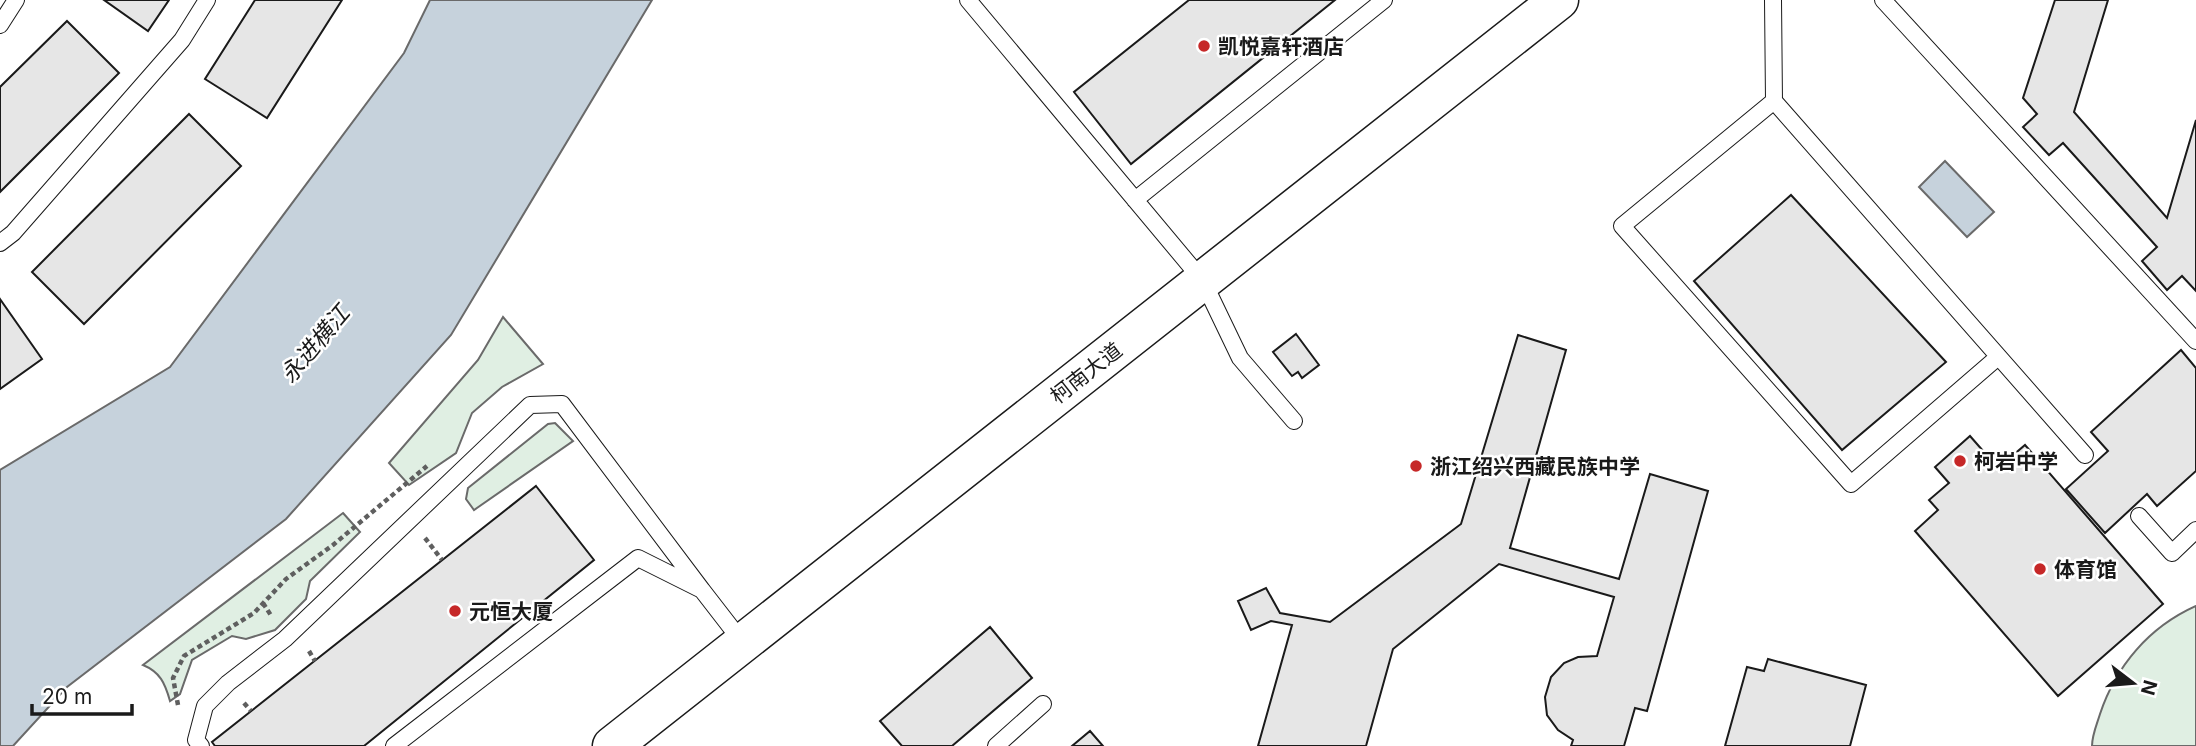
<svg xmlns="http://www.w3.org/2000/svg" width="2196" height="746" viewBox="0 0 2196 746" font-family="Inter,'Noto Sans SC',sans-serif">
<style>
.green{fill:#e0efe3;stroke:#6a6a6a;stroke-width:2}
.water{fill:#c6d2dc;stroke:#6a6a6a;stroke-width:2}
.building{fill:#e6e6e6;stroke:#1a1a1a;stroke-width:2}
.lines{fill:none;stroke-linecap:round;stroke-linejoin:round}
.lane-casing{stroke:#1a1a1a;stroke-width:18}
.secondary-casing{stroke:#1a1a1a;stroke-width:41}
.path{stroke:#5f5f5f;stroke-width:4.5;stroke-dasharray:5 3.5;stroke-linecap:butt}
.lane{stroke:#fff;stroke-width:16}
.secondary{stroke:#fff;stroke-width:38}
.poi-dot{fill:#c62828;stroke:#fff;stroke-width:2.5}
.labels{text-anchor:middle;dominant-baseline:central;stroke-width:5;stroke-linejoin:round;paint-order:stroke}
.poi-label{font-size:21px;font-weight:bold;fill:#1a1a1a;stroke:#fff;text-anchor:start}
.street-label{font-size:21px;fill:#1a1a1a;stroke:#fff}
.water-label{font-size:23px;font-style:italic;fill:#1a1a1a;stroke:#fff}
</style>
<rect width="100%" height="100%" fill="#fff"/>
<path class="green" d="M503,317L543,364L502,387L472,413L456,453L409,485L389,463L478,360Z
M555,423L573,441L474,510L466,499L468,488L548,424Z
M343,513L360,532L310,581L306,599L275,630L246,639L232,636L192,660L180,694L170,701C165,683 160,672 143,665Z
M2196,606V746H2092C2092,735 2097,724 2100,714C2116,666 2149,627 2196,606Z"/>
<path class="water" d="M430,0H652L451,335L286,519L67,687L13,746H0V470L170,367L404,53Z
M1945,161L1994,212L1967,237L1919,187Z"/>
<path class="building" d="M104,0H169L148,31Z
M255,0H342L267,118L205,79Z
M1189,0H1335L1131,164L1074,92Z
M2055,0H2108L2074,112L2167,218L2196,120V291L2182,276L2167,290L2142,261L2157,247L2063,143L2049,155L2023,127L2037,114L2023,98Z
M67,21L119,73L0,192V87Z
M189,114L241,166L84,324L32,272Z
M1791,195L1946,362L1842,450L1694,281Z
M0,299L42,359L0,389Z
M1296,334L1319,365L1302,378L1298,372L1292,376L1273,352Z
M1518,335L1566,350L1510,548L1619,579L1650,474L1708,491L1647,711L1635,708L1624,746H1571L1573,740L1558,730L1547,715L1545,697L1551,677L1564,663L1578,657L1597,656L1614,597L1499,564L1393,649L1366,746H1258L1292,625L1271,621L1251,630L1238,601L1266,588L1280,613L1330,622L1461,524Z
M2181,350L2196,368V471L2157,506L2147,494L2105,533L2066,489L2108,451L2091,432Z
M1970,436L1998,468L2025,445L2163,604L2058,696L1915,531L1938,510L1929,500L1949,483L1935,467Z
M536,486L594,560L364,746H215L212,742Z
M990,627L1032,678L952,746H902L880,721Z
M1768,659L1866,685L1850,746H1725L1747,667L1764,671Z
M1090,731L1103,746H1072Z"/>
<g class="lines">
<g class="lane-casing">
<path id="lane" d="M968,0L1203,281L1240,358L1294,421
M1773,0L1774,101L2085,455
M1883,0L2196,341
M0,25L16,0
M1774,101L1622,226L1851,484L1998,357
M1135,200L1384,0
M0,243L13,233L182,40L207,0
M2139,516L2172,553L2196,530
M201,746L196,740L205,706L228,683L285,639L530,405L562,404L702,590
M394,746L638,558L702,590L743,643
M996,746L1043,704"/>
</g>
<g class="secondary-casing">
<path id="secondary" d="M612,746L1559,0"/>
</g>
<path class="path" d="M425,538L442,560
M263,603L272,617
M309,651L315,661
M244,703L251,711
M178,705L173,678L184,656L254,613L286,579L333,545L427,466"/>
<use href="#lane" class="lane"/>
<use href="#secondary" class="secondary"/>
</g>
<g class="poi-dot">
<circle cx="1204" cy="46" r="7"/>
<circle cx="1960" cy="461" r="7"/>
<circle cx="1416" cy="466" r="7"/>
<circle cx="2040" cy="569" r="7"/>
<circle cx="455" cy="611" r="7"/>
</g>
<g class="labels">
<g class="poi-label">
<text x="1218" y="46">凯悦嘉轩酒店</text>
<text x="1974" y="461">柯岩中学</text>
<text x="1430" y="466">浙江绍兴西藏民族中学</text>
<text x="2054" y="569">体育馆</text>
<text x="469" y="611">元恒大厦</text>
</g>
<g class="street-label">
<text transform="translate(1086 373) rotate(-38)">柯南大道</text>
</g>
<g class="water-label">
<text transform="translate(315 344) rotate(-50)">永进横江</text>
</g>
</g>
<g transform="translate(2133 683) rotate(106)" stroke="#ffffff" stroke-width="5" paint-order="stroke">
<path d="M0-5L12 26L0 18L-12 26Z" fill="#1a1a1a"/>
<text y="-10" font-size="19" font-weight="bold" text-anchor="middle" fill="#1a1a1a">N</text>
</g>
<path d="M32 704v10h100v-10" fill="none" stroke="#1a1a1a" stroke-width="3.5"/>
<text x="42" y="704" font-size="21" fill="#1a1a1a" stroke="#ffffff" stroke-width="5" paint-order="stroke">20 m</text>
</svg>
